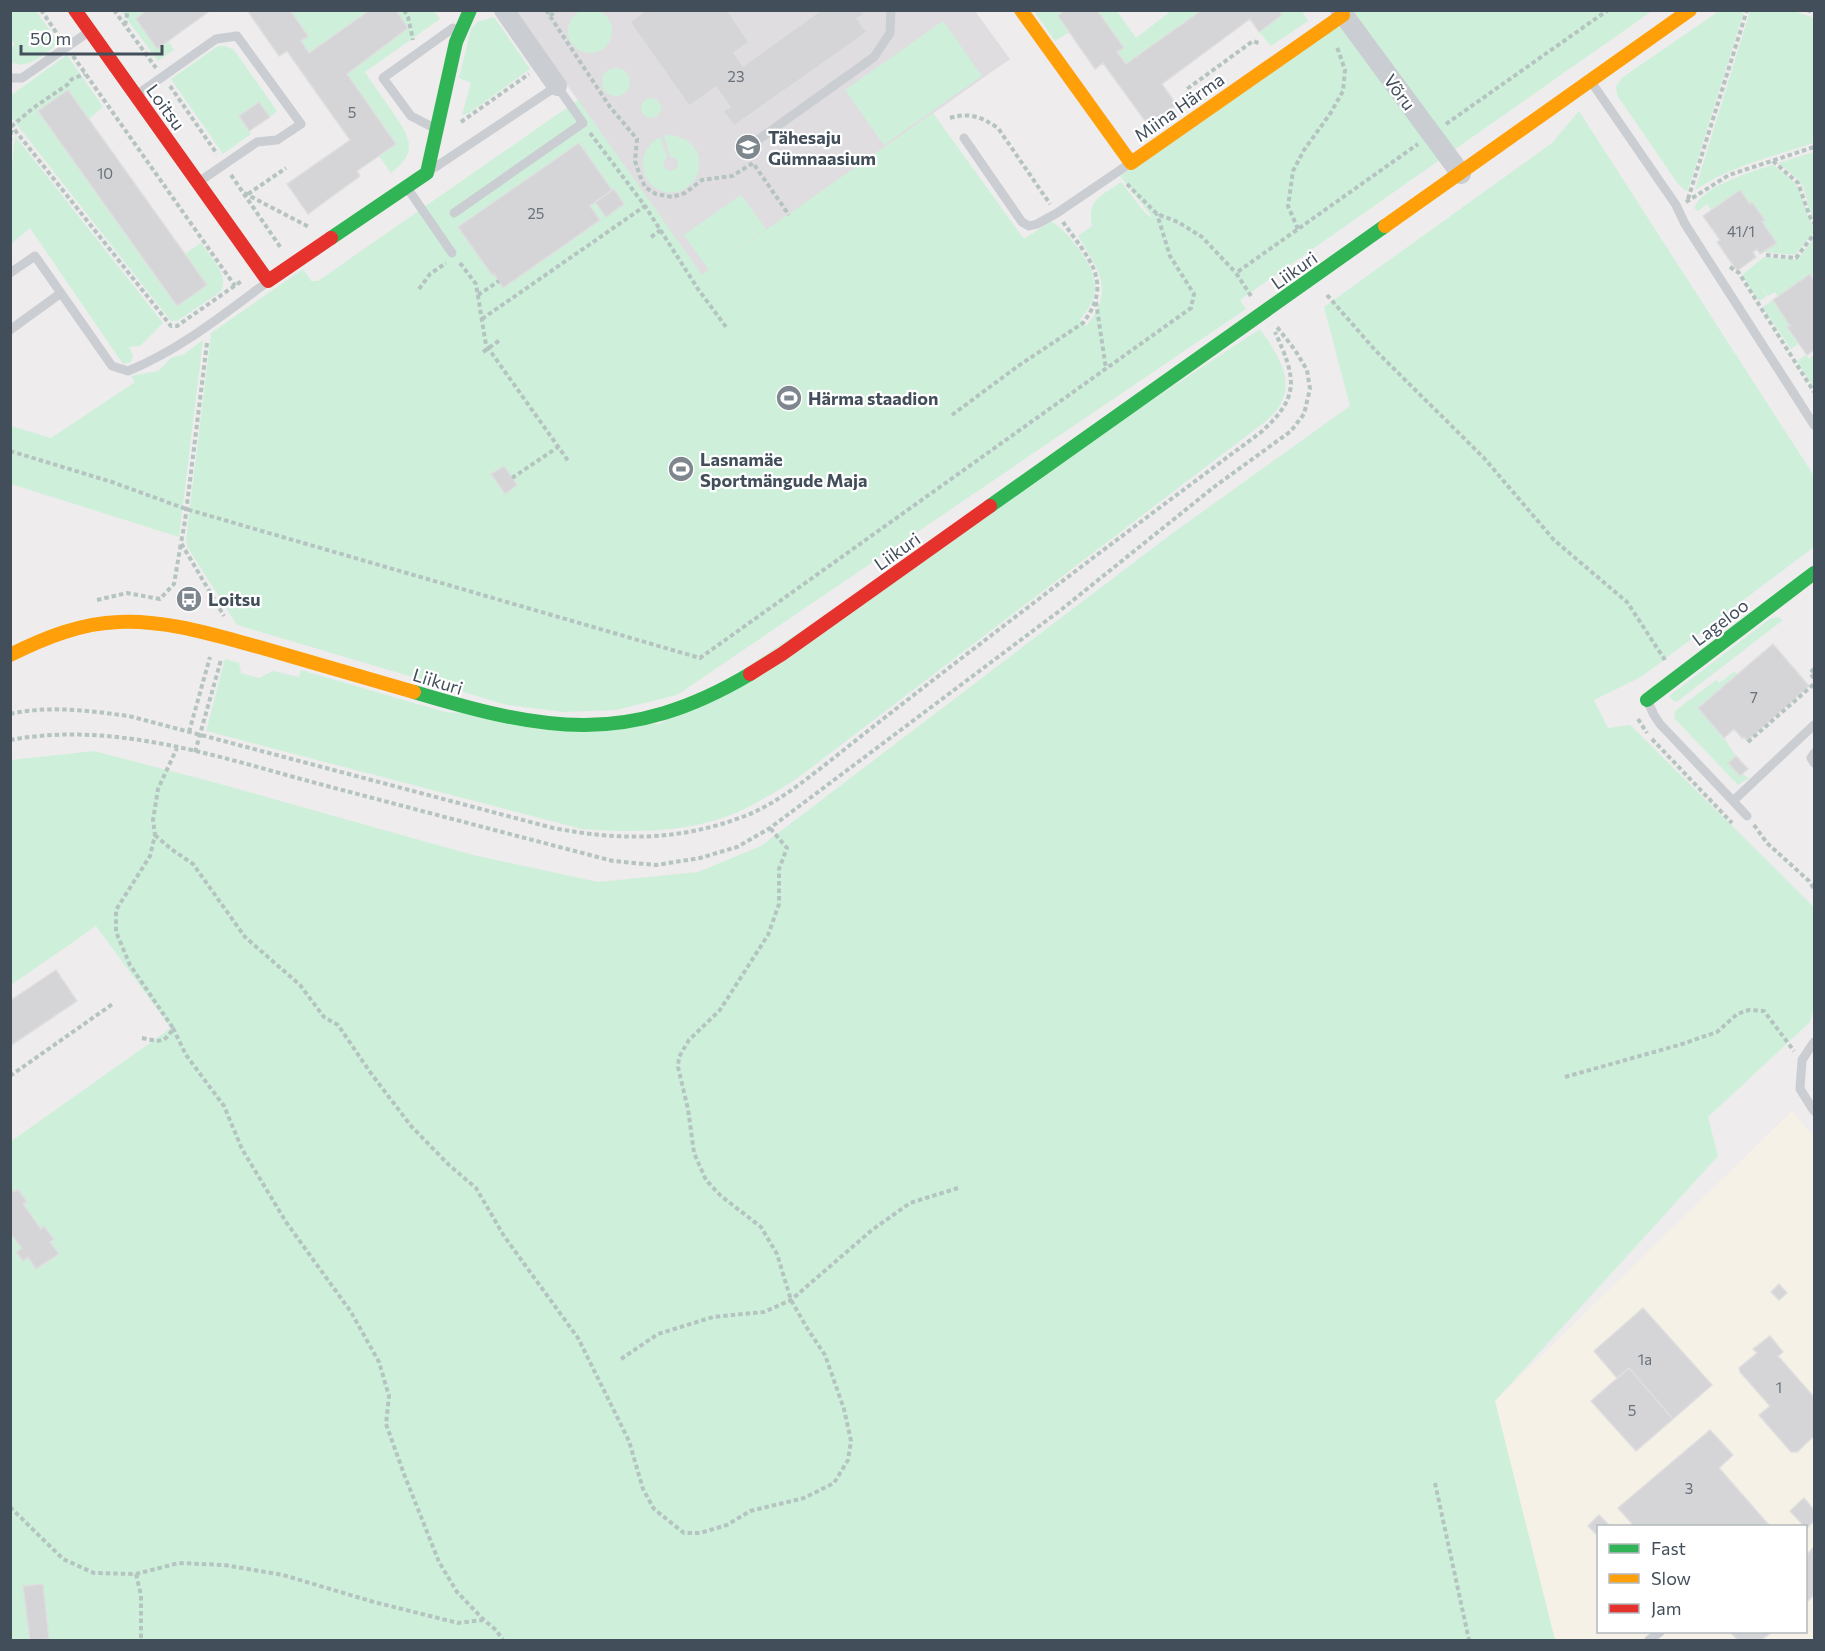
<svg xmlns="http://www.w3.org/2000/svg" width="1825" height="1651" viewBox="0 0 1825 1651" font-family="Commissioner,sans-serif">
<style>
.commercial{fill:#f6f1e6;fill-rule:evenodd}
.education{fill:#dfdddf}
.green{fill:#cef0db}
.building{fill:#d5d4d7;stroke:#dfdedf;stroke-width:1.5}
.lines{fill:none;stroke-linecap:round;stroke-linejoin:round}
.path{stroke:#b5c4c0;stroke-width:4;stroke-dasharray:4.5 3;stroke-linecap:butt}
.lane{stroke:#cacdd1;stroke-width:9}
.street{stroke:#cacdd1;stroke-width:20}
.fast{stroke:#30b455;stroke-width:14}
.slow{stroke:#ff9f0a;stroke-width:14}
.jam{stroke:#e5322d;stroke-width:14}
.labels{text-anchor:middle;dominant-baseline:central;stroke-width:4.5;stroke-linejoin:round;paint-order:stroke}
.number-label{font-size:15px;fill:#68727b}
.street-label{font-size:18px;fill:#424f5b;stroke:#fff}
.poi-label{font-size:18px;font-weight:bold;fill:#424f5b;stroke:#fff;text-anchor:start}
</style>
<rect width="100%" height="100%" fill="#eeecec"/>
<path class="commercial" d="M1792,1111L1814,1137V1640H1555L1494,1402ZM1598,1526H1806V1632H1598Z"/>
<path class="education" d="M515,11H975L1010,59L702,276Z"/>
<path class="green" d="M568 31a22 22 0 1 1 44 0a22 22 0 1 1-44 0Z
M11,10L36,11L59,43C45,53 28,71 11,62V48L15,45L11,39Z
M121,11H147L136,19L168,41L174,50L158,61Z
M290,11H370L309,53L301,41L308,36Z
M396,11H434L440,19L365,72C373,84 381,96 390,108C407,134 422,150 391,173L379,156L396,143L347,74L408,28Z
M1034,11H1065L1058,16L1070,32L1055,41Z
M1097,11H1117L1136,38L1171,11H1202L1126,64L1117,52L1123,48Z
M1279,11H1302L1308,21L1271,46L1259,32L1282,15Z
M1354,11H1652L1240,300L1246,309L677,695L616,710L564,712L507,705L237,625L188,548L186,540L211,333L303,269L311,281H318L578,100L702,275L709,270L684,235L741,195L766,229L716,265L933,113L1024,239L1051,221C1067,230 1095,266 1095,285C1096,298 1089,310 1080,319L1086,326C1116,292 1098,268 1078,236L1092,226C1087,198 1101,197 1121,182L1146,214L1153,218L1120,176Z
M1719,11H1744L1688,190L1686,191L1678,184L1617,95L1616,86L1623,77Z
M1750,11H1794L1814,18V143C1773,156 1731,166 1695,190Z
M494,17L530,69L469,113L462,115L471,83L459,78L471,29L477,22Z
M943,21L982,76L884,145L845,90Z
M218,46H225L234,50L277,111L270,117L259,102L239,116L251,134L223,154L171,79Z
M67,55L103,107L89,119L68,90L38,111L176,306L185,254L201,243C211,258 231,276 220,292L177,321H171L11,117L10,96Z
M602 82a14 14 0 1 1 28 0a14 14 0 1 1-28 0Z
M641 108a10 10 0 1 1 20 0a10 10 0 1 1-20 0Z
M1579,111L1814,476V547L1641,677L1594,700L1608,728L1630,725L1814,907V1006L1810,1022L1708,1117L1718,1156L1495,1401L1555,1640H11L10,1142L171,1028L96,926L11,985V760L94,751L213,782L473,855L598,882L698,872L761,846L1170,535L1350,406L1324,307L1552,143Z
M668,135C686,136 702,148 699,167C698,177 692,185 684,189C650,206 624,157 660,137L667,157L663,164L664,167L670,171L677,168L678,162L674,157H670L664,136Z
M15,136L163,323L140,346L129,347L133,356L131,362L123,364L30,228L11,244L10,184Z
M1814,152V220C1808,210 1808,198 1803,187C1798,177 1787,170 1778,163Z
M1773,165C1783,173 1795,180 1800,192C1805,204 1806,216 1814,227V231L1795,255L1764,252L1777,243L1762,222L1765,219L1752,202L1750,204L1740,190L1711,210L1707,204L1698,211L1694,208C1703,186 1752,171 1773,165Z
M1814,238V281L1810,275L1778,297L1775,292L1768,296L1757,281L1767,296L1759,301L1742,275L1764,257L1797,260Z
M1773,300L1790,326L1787,328L1798,344L1791,349L1764,309L1763,307Z
M1260,329C1276,352 1296,379 1279,407C1276,412 1270,417 1266,421L799,777C779,790 759,802 738,812C689,833 634,833 582,829L206,731L225,659L239,663L241,673L259,678L273,671L299,677L301,670L445,712L660,724Z
M203,340L179,537L11,484V426L51,438L135,382L131,376L158,371L171,358L184,354Z
M1806,355L1809,359L1814,355V388L1797,361Z
M1778,617L1783,620L1678,701L1675,702L1669,696L1771,618Z
M1735,671L1738,674L1699,709L1724,738L1736,756L1729,762L1740,776L1742,774L1749,778L1738,785L1675,719L1674,714L1676,710L1716,680L1719,683Z"/>
<path class="building" d="M147,10H211L157,49L136,19Z
M247,10H290L308,36L301,41L309,53L370,10H396L408,28L347,74L396,144L357,171L360,176L308,214L287,184L350,140L287,51L279,56Z
M646,10H727L749,42L734,53L743,66L821,10H861L864,14L857,19L867,32L734,126L723,111L730,107L716,87L689,106L630,22Z
M1065,10H1097L1124,48L1117,52L1126,64L1202,10H1279L1282,15L1259,32L1250,19L1162,84L1177,105L1148,125L1103,63L1095,69L1058,16Z
M68,90L207,285L177,306L38,111Z
M259,102L270,117L249,131L239,116Z
M579,143L612,190L590,206L600,220L503,288L494,274L492,275L458,227Z
M614,189L624,204L606,217L595,202Z
M1740,190L1750,204L1752,202L1765,220L1762,222L1777,243L1760,254L1757,249L1753,252L1756,257L1737,271L1717,242L1720,240L1703,216Z
M1810,274L1814,281V350L1807,355L1787,327L1790,326L1773,300Z
M504,466L517,485L505,494L491,474Z
M1773,644L1809,686L1747,741L1744,737L1742,738L1734,729L1724,738L1698,708Z
M1736,756L1748,769L1740,776L1728,763Z
M56,970L77,1001L10,1046V1001Z
M10,1186L14,1192L18,1189L27,1202L23,1204L41,1229L44,1226L54,1239L50,1242L59,1254L36,1269L28,1257L23,1261L16,1252L22,1248L10,1233Z
M1779,1284L1787,1293L1779,1300L1771,1292Z
M1643,1308L1712,1385L1673,1419L1629,1368L1617,1378L1594,1351Z
M1770,1336L1783,1352L1778,1356L1814,1397V1436L1797,1452H1791L1759,1415L1770,1406L1740,1372L1739,1368L1757,1353L1753,1349Z
M1629,1368L1673,1419L1636,1451L1591,1401Z
M1710,1430L1733,1455L1719,1468L1769,1525L1634,1526L1618,1508Z
M1804,1498L1814,1510V1521L1806,1529V1526H1804L1790,1511Z
M1599,1515L1608,1524L1606,1526H1598V1533L1597,1535L1588,1526Z
M1814,1547V1595L1806,1603V1555Z
M43,1584L49,1639L30,1640L23,1586Z
M1730,1632H1772L1761,1640H1738Z"/>
<g class="lines">
<path class="path" d="M41,10L60,38
M114,10L156,68
M404,10L408,17L413,40
M546,10L610,107L637,139L635,161L640,176L645,187L656,194L672,197L685,193L702,180L732,176L753,163L789,215
M1807,10L1814,13
M550,16L557,10
M125,25L128,10
M73,56L235,286
M170,86L217,154
M1188,96L1187,89L1253,41L1261,44
M950,118C970,112 981,117 998,128L1050,204
M461,122L529,74
M10,124L171,326H177L243,280
M1446,124L1608,10
M590,133L645,206L698,289L726,327
M10,142L12,126L33,108L67,85L72,79L85,74
M1773,161L1798,183L1810,217L1814,223
M231,175L281,248
M1127,184L1157,214L1178,222L1202,237L1236,273
M244,193L309,227
M248,194L286,168
M1688,199L1747,10
M1686,202L1729,175L1814,147
M1298,229L1288,206L1293,171L1304,150L1330,114L1343,91L1345,70L1337,47
M651,237L661,230
M1766,255L1796,258L1814,234
M460,263L476,284L486,345L569,462
M1730,267L1739,273L1814,392
M419,289L430,274L446,263
M478,295L499,281
M1327,295L1375,350L1484,458L1554,540L1627,602L1665,660
M1251,296L1236,273L1418,144
M1096,302L1106,369
M482,319L645,206
M207,343L185,521L181,543L224,616
M483,352L500,340
M952,415L1018,366L1083,323C1115,281 1087,257 1063,222
M10,451L112,482L186,509L700,658L1191,308L1194,294L1170,256L1157,214
M512,478L558,447
M97,600L127,593L160,599L174,584L181,543
M1814,669L1810,673L1814,678
M10,714C50,705 90,711 129,716L553,828C622,841 679,841 745,816C778,803 808,778 835,757C866,732 897,708 928,684C1038,599 1149,515 1260,433C1301,397 1296,378 1275,332
M1638,719L1647,733
M189,732L210,657
M1652,739L1732,823
M10,740C117,720 224,759 327,786C422,811 517,836 613,861L656,865L700,858L737,847L770,828L1062,609L1214,487L1291,431L1304,414L1310,389L1307,370L1295,350L1277,327
M1748,742L1814,684
M195,752L221,660
M1754,825L1767,843L1809,881L1814,889
M155,835L171,849L193,864L245,937L300,985L324,1017L338,1025L370,1072L411,1126L449,1165L476,1188L504,1236L578,1338L629,1441L643,1489L654,1509L684,1533H700L727,1525L750,1511L804,1498L834,1483L848,1460L851,1441L844,1409L825,1355L807,1328L791,1300L777,1254L761,1227L721,1196L706,1180L694,1153L688,1109L678,1067L679,1057L689,1040L720,1010L768,935L779,904V869L787,848L770,828
M173,1028L186,1055L224,1106L242,1149L286,1222L351,1312L379,1362L389,1396L386,1424L404,1474L439,1562L457,1592L484,1620L496,1630L503,1640
M142,1038C159,1041 164,1045 173,1028L130,965L116,932V910L150,856L155,835L153,820L158,789L177,748
M10,1076L114,1003
M1565,1077L1679,1045L1717,1032L1737,1014L1749,1010L1764,1011L1794,1051
M621,1359L658,1334L713,1317L764,1312L791,1300L872,1230L910,1203L958,1188
M1435,1483L1469,1640
M10,1507L63,1559L94,1573L136,1574L179,1563L224,1565L283,1575L374,1602L458,1623L483,1620
M136,1574L141,1595V1640"/>
<path class="lane" d="M10,78H22L87,33
M1592,83L1676,205L1685,224L1814,425
M138,94L216,39L237,36L301,124L277,140L257,142L200,181
M434,128L411,116L383,78L453,28
M964,138L1022,222L1029,226L1037,224L1057,213L1129,164
M748,147L874,57L890,33L891,10
M434,168L557,86L583,123L454,213
M408,189L452,253
M10,273L35,256L112,366L128,371C179,350 223,315 266,283
M10,330L61,293
M1648,702L1654,715L1660,724L1733,801L1814,725
M1814,753L1811,758L1814,763
M1733,801L1747,816
M1814,1042L1802,1060L1800,1089L1814,1111
M1649,1640L1660,1632"/>
<path class="street" d="M504,10L557,86
M1340,10L1461,174"/>
<path class="fast" d="M331,238L427,173L456,42L470,10
M990,506L1385,226
M414,692C544,731 627,747 750,674
M1647,700L1814,573"/>
<path class="slow" d="M1021,10L1131,163L1343,15
M1385,226L1690,10
M10,655C44,638 81,623 119,622C167,620 214,635 259,647C311,662 362,677 414,692"/>
<path class="jam" d="M75,10L268,281L331,238
M750,674L782,654L990,506"/>
</g>
<defs>
<g id="school-disc" transform="scale(1.35)"><circle r="9.5" fill="#7e868e" stroke="#fff"/><path d="M0-5L7-2L0 1L-7-2ZM-4 1L0 2.5L4 1V4Q0 6-4 4Z" fill="#fff"/></g>
<g id="stadium-disc" transform="scale(1.35)"><circle r="9.5" fill="#7e868e" stroke="#fff"/><path d="M0-5a6.5 5 0 1 0 0 10a6.5 5 0 1 0 0-10ZM-3.5-1.8h7v3.6h-7Z" fill="#fff"/></g>
<g id="bus-disc" transform="scale(1.35)"><circle r="9.5" fill="#7e868e" stroke="#fff"/><path d="M-5-6H5V4H4V6H2V4H-2V6H-4V4H-5ZM-3.5-4V0h7V-4ZM-3.5 1.2v1.5H-2V1.2ZM2 1.2v1.5H3.5V1.2Z" fill="#fff"/></g>
</defs>
<g fill-rule="evenodd">
<use href="#school-disc" x="748" y="147"/>
<use href="#stadium-disc" x="789" y="398"/>
<use href="#stadium-disc" x="681" y="469"/>
<use href="#bus-disc" x="189" y="599"/>
</g>
<g class="labels">
<g class="number-label">
<text x="736" y="76">23</text>
<text x="352" y="112">5</text>
<text x="105" y="173">10</text>
<text x="536" y="213">25</text>
<text x="1741" y="231">41/1</text>
<text x="1754" y="697">7</text>
<text x="1645" y="1359">1a</text>
<text x="1779" y="1387">1</text>
<text x="1632" y="1410">5</text>
<text x="1689" y="1488">3</text>
</g>
<g class="street-label">
<text transform="translate(1400 92) rotate(54)">Võru</text>
<text transform="translate(166 107) rotate(54)">Loitsu</text>
<text transform="translate(1179 107) rotate(-35)">Miina Härma</text>
<text transform="translate(1294 270) rotate(-35)">Liikuri</text>
<text transform="translate(897 551) rotate(-35)">Liikuri</text>
<text transform="translate(1720 622) rotate(-37)">Lageloo</text>
<text transform="translate(438 681) rotate(17)">Liikuri</text>
</g>
<g class="poi-label">
<text x="768" y="137">Tähesaju<tspan x="768" dy="21">Gümnaasium</tspan></text>
<text x="808" y="398">Härma staadion</text>
<text x="700" y="459">Lasnamäe<tspan x="700" dy="21">Sportmängude Maja</tspan></text>
<text x="208" y="599">Loitsu</text>
</g>
</g>
<rect width="1825" height="1651" fill="none" stroke="#424f5b" stroke-width="24"/>
<rect x="1597" y="1525" width="210" height="108" fill="#ffffff" stroke="#b3b9bd" stroke-width="1.5"/>
<rect x="1609" y="1544" width="30" height="9" fill="#30b455" stroke="#b3b9bd" stroke-width="1.5"/>
<text x="1651" y="1555" font-size="18" fill="#424f5b">Fast</text>
<rect x="1609" y="1574" width="30" height="9" fill="#ff9f0a" stroke="#b3b9bd" stroke-width="1.5"/>
<text x="1651" y="1585" font-size="18" fill="#424f5b">Slow</text>
<rect x="1609" y="1604" width="30" height="9" fill="#e5322d" stroke="#b3b9bd" stroke-width="1.5"/>
<text x="1651" y="1615" font-size="18" fill="#424f5b">Jam</text>
<path d="M21 45v9h141v-9" fill="none" stroke="#424f5b" stroke-width="3"/>
<text x="30" y="45" font-size="18" fill="#424f5b" stroke="#ffffff" stroke-width="4.5" paint-order="stroke">50 m</text>
</svg>
